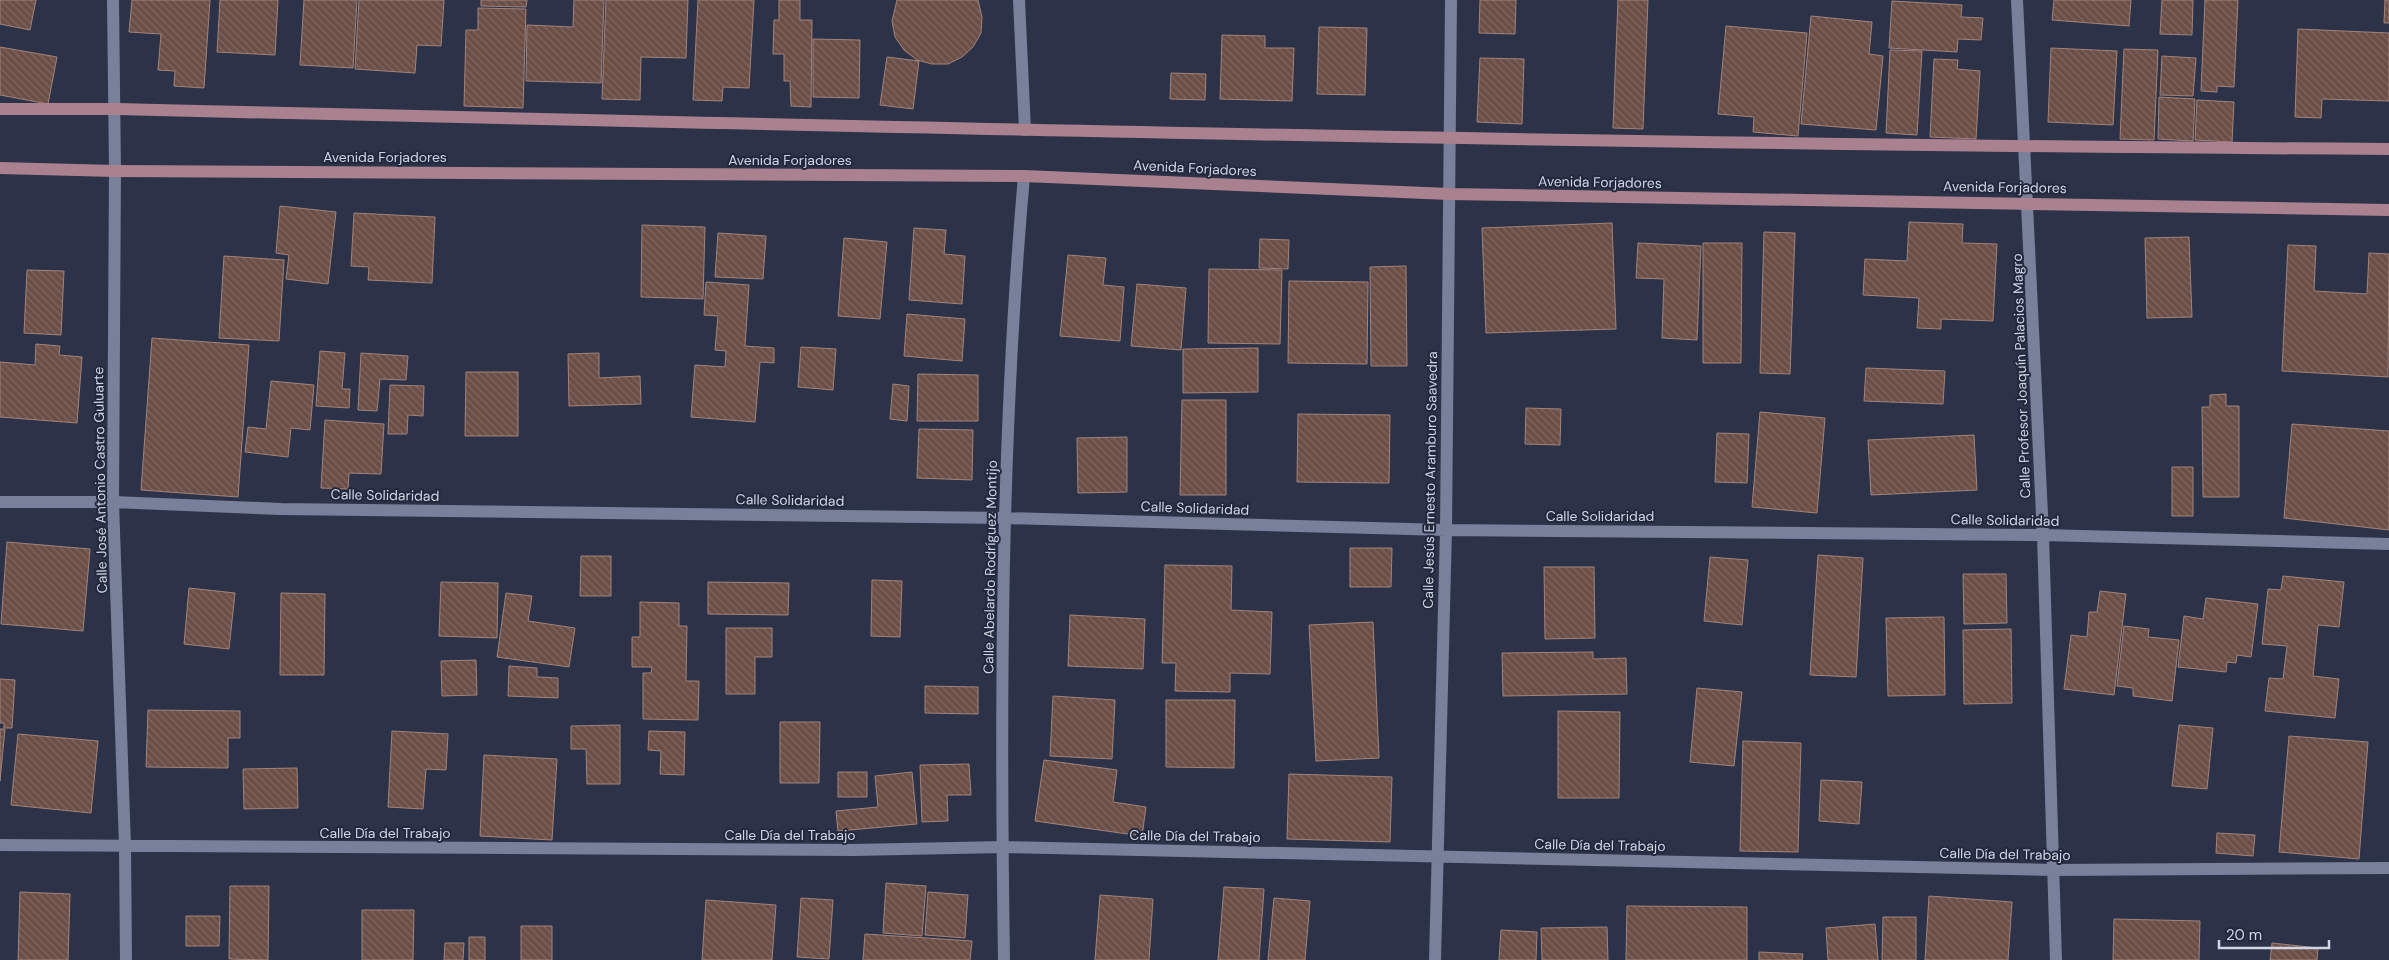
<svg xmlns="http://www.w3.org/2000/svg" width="2389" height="960" viewBox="0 0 2389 960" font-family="'DM Sans',sans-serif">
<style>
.building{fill:url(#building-back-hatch);stroke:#a2837a}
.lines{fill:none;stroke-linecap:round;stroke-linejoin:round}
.minor{stroke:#78809a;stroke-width:12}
.major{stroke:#aa818f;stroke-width:12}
.labels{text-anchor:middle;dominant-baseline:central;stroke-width:4;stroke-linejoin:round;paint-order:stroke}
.street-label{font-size:14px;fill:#d0d5e4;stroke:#22293e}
</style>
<defs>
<pattern id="building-back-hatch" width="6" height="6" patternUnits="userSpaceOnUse" patternTransform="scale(1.25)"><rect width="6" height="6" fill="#6b4e46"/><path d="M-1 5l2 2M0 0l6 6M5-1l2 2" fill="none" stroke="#7f6761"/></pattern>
</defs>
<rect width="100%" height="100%" fill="#2c3349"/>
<path class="building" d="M0,0H36L30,30L0,24Z
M132,0H210L204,88L174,86L175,71L158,70L161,34L129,32Z
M220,0H278L275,55L217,52Z
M304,0H357L353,68L300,65Z
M359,0H444L441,46L417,45L415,73L355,69Z
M481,0H527L526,7L481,6Z
M574,0H604L601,83L526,81L527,25L573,27Z
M606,0H688L686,58L641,57L640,100L602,99Z
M698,0H754L749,88L723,87L722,101L693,100Z
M779,0H800V20H812L811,107L791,106L790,81H784V54H773L774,20H779Z
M897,0H978L982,17L981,33L973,47L962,57L948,64H932L917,60L904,50L895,37L892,21Z
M1480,0H1516L1515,34L1479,33Z
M1618,0H1648L1643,129L1613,128Z
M2054,0H2131L2129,26L2052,20Z
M2162,0H2193L2192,35L2160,34Z
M2205,0H2238L2234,87L2217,86V92L2201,91Z
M2385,0H2389V23H2384Z
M1892,1L1962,5L1961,17L1983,18L1981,40L1958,39L1957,52L1889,48Z
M478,8L526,9L523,108L464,106L466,30H478Z
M1811,16L1872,22L1869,54L1883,56L1876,130L1801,124Z
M1726,26L1807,33L1798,136L1753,132L1754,117L1718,114Z
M1319,27L1367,28L1365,95L1317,94Z
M2298,29L2389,33V101L2322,99L2321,118L2295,117Z
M1222,35L1265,36V48H1294L1292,101L1220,99Z
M813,39L860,40L859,98L813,97Z
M0,47L57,57L48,104L0,95Z
M2051,48L2117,51L2113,125L2048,122Z
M2124,49L2158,50L2154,140L2120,139Z
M1890,50L1922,51L1917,135L1886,133Z
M2162,56L2196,58L2193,96L2160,95Z
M887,57L919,61L913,109L880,105Z
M1480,58L1524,59L1522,124L1477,122Z
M1934,59L1958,60L1957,69L1980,71L1976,139L1930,137Z
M1171,73L1206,74L1205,100L1170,99Z
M2159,97L2195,99L2193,141L2158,139Z
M2197,100L2234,102L2232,142L2195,140Z
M280,206L336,212L328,284L286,279L289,255L276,253Z
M354,213L435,217L432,283L368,280L369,267L351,266Z
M1909,222L1963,224L1962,243L1997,244L1993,321L1941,319V329L1917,328L1919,298L1863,295L1865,259L1907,261Z
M1612,223L1616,329L1486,333L1482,228Z
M642,225L705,227L703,299L641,297Z
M914,228L946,230L944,254L965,256L962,304L909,300Z
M1764,232L1795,233L1790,374L1760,373Z
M718,233L766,236L763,279L715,277Z
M2189,237L2192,317L2147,318L2145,238Z
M844,238L887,242L880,319L838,316Z
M1260,239L1289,240L1288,269L1259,268Z
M1638,243L1701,246L1697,340L1662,338L1664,279L1636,278Z
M1703,243H1742L1741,363H1703Z
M2288,245L2316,246L2314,291L2367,294L2369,253L2389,254L2388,377L2282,371Z
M1068,255L1106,258L1103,285L1124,287L1120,341L1060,336Z
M224,256L284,260L279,341L219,338Z
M1406,266L1407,366H1371L1370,267Z
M1209,269L1282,270L1280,344L1208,343Z
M27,270L64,271L61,335L24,333Z
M1289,281L1368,282L1367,364L1288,363Z
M706,282L749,285L745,346L774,348V363L760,362L755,422L691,417L695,365L725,367L726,351L715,350L718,316L704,315Z
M1137,284L1186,288L1181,350L1131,346Z
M907,314L965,319L962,361L904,356Z
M152,338L249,345L238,497L141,490Z
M36,344L60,346L59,355L82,357L77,423L0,417V362L35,365Z
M801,347L836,349L833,390L798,387Z
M1258,348V392L1183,393V349Z
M320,351L345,353L342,389H350L349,408L316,406Z
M361,353L408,356L406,380L380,379L377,411L358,410Z
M599,353V378L640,376L641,404L569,406L568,354Z
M1866,368L1945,371L1943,404L1864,401Z
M466,372H518V436H465Z
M918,374L978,375V421H917Z
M271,381L314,385L310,430L291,428L288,457L245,452L248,427L266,429Z
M893,384L909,386L907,421L890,419Z
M390,385L424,386L423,416L408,415L407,434H388Z
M2226,394V406H2239V497H2203L2202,407H2210V395Z
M1182,400H1226V495H1180Z
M1526,408L1561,409L1560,445L1525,444Z
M1760,412L1825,418L1817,513L1752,507Z
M1298,414L1390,415L1389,483L1297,482Z
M325,420L384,424L381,474L349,473L348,489L321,488Z
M2292,424L2389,431V530L2284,518Z
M919,429L973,430L972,480L917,478Z
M1717,433L1749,434L1747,483L1715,482Z
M1974,435L1977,490L1871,495L1868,440Z
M1127,437V492L1078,493L1077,438Z
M2172,467H2193V516H2172Z
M7,542L90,549L83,631L1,624Z
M1350,548H1392L1391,587H1350Z
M1818,555L1863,558L1856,677L1810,675Z
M581,556H611V596H580Z
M1710,557L1748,560L1742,625L1704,621Z
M1165,565L1232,566L1231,610L1272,612L1270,674L1230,673V692L1175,691L1176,663H1162Z
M1544,567H1594L1595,638L1545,639Z
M1963,574H2006L2007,623L1964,624Z
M2283,576L2344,582L2339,627L2318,625L2313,676L2339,679L2335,718L2265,711L2269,678L2283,679L2287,646L2262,644L2268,589L2281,590Z
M872,580L902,581L900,637L871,636Z
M441,582L498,583L497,638L439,636Z
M708,582L789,583L788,615L708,614Z
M189,588L235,593L229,649L184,644Z
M2100,591L2126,594L2114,695L2064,689L2071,635L2087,637L2089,612H2097Z
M281,593L325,594L324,675H280Z
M506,593L532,596L528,621L575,628L569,667L497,657Z
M2206,598L2258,604L2251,657L2237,655L2236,663L2227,662L2226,672L2178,667L2184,616L2203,619Z
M640,602L679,603V626H687L686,681H699L698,720L643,719V673H651L652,667H632V637H640Z
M1070,615L1145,619L1143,669L1068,666Z
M1944,617L1945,695L1888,696L1886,618Z
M1373,622L1379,758L1316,761L1309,625Z
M2124,626L2149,629L2148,637L2179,640L2172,701L2133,696V688L2117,686Z
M726,628H772V657H755V694H726Z
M2011,629L2012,703L1964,704L1963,630Z
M1593,652V659L1626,658L1627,694L1503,696L1502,653Z
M476,660L477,695L442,696L441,661Z
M509,666L537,668V677L558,678V698L508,696Z
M0,679L15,680L12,728H4V723H0Z
M925,686L978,687V714L925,713Z
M1697,688L1742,692L1734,766L1690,762Z
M1053,696L1115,700L1112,759L1050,756Z
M1166,700H1235L1234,768L1166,767Z
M148,710L240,711V738H228V768L146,767Z
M1558,711L1620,712L1619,798H1558Z
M780,722H820L819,783H780Z
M620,725V784H587L586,749H571V726Z
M2179,725L2213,728L2207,789L2172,786Z
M0,729H5L0,781Z
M392,731L448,734L446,770L426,769L423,809L388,807Z
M649,731L685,732L684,775L660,774L661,751L648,750Z
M18,734L98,741L91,813L11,805Z
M2289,736L2368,742L2359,859L2279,852Z
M1743,741L1801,743L1798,852L1740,851Z
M484,755L557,759L552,840L480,836Z
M1044,760L1117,770L1113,802L1146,807L1142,836L1035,821Z
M969,764L971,795H947L948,821L922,822L920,765Z
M297,768L298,808L244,809L243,769Z
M838,772H867V797H838Z
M912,772L917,824L838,831L836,811L878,807L875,776Z
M1289,774L1392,777L1390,842L1287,839Z
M1821,780L1862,782L1859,824L1819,821Z
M2217,833L2255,835L2253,856L2216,853Z
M886,883L926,886L922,936L883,933Z
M230,886H269L268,960L229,959Z
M1224,887L1264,889L1259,960H1218Z
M20,892L70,894L68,960H18Z
M928,892L968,895L965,938L925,935Z
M1100,895L1153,899L1149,960H1095Z
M1929,896L2012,902L2008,960H1925Z
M801,898L833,900L829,959L797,957Z
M1274,898L1310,901L1305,960H1268Z
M706,900L776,905L772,960H702Z
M1627,906L1747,907V960H1626Z
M362,910H414L413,960H362Z
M186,916H220L219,946H186Z
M1883,917H1916V960H1882Z
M2114,919L2200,921L2199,960H2113Z
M1875,924L1878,960H1828L1826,928Z
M521,926H552V960H521Z
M1607,927L1608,960H1542L1541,928Z
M1501,930L1537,932L1536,960H1499Z
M865,934L972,941L970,960H863Z
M469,937H485V960H469Z
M445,943H464L463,960H444Z
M2272,943L2318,948L2317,960H2270Z
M1759,952L1803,954L1802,960H1759Z"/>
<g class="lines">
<path class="minor" d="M113,0L115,171L113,502L125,846L126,960
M1019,0L1025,130
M2017,0L2043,535L2056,960
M0,502H113L281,509L1004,518L1446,530L2043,535L2389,544
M0,845L854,850L1003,847L2053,870L2389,868
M1004,960C1000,698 1001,436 1024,176
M1435,960L1446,530L1451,0"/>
<path class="major" d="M0,109H113C872,127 1630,145 2389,149
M0,168L115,171L1024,176L1449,194L2389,210"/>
</g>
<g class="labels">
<g class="street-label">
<text x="385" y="157">Avenida Forjadores</text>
<text x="790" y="160">Avenida Forjadores</text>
<text transform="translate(1195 168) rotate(3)">Avenida Forjadores</text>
<text transform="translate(1600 182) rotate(1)">Avenida Forjadores</text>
<text transform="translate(2005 187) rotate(1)">Avenida Forjadores</text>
<text transform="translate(2021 376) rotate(-92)">Calle Profesor Joaquín Palacios Magro</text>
<text transform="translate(100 480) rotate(-91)">Calle José Antonio Castro Guluarte</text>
<text transform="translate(1430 480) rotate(-89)">Calle Jesús Ernesto Aramburo Saavedra</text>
<text transform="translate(385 495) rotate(1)">Calle Solidaridad</text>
<text transform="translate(790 500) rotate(1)">Calle Solidaridad</text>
<text transform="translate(1195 508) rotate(2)">Calle Solidaridad</text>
<text x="1600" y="516">Calle Solidaridad</text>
<text transform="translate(2005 520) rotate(1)">Calle Solidaridad</text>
<text transform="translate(990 567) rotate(-89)">Calle Abelardo Rodríguez Montijo</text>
<text x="385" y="833">Calle Día del Trabajo</text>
<text x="790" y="835">Calle Día del Trabajo</text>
<text transform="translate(1195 836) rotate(1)">Calle Día del Trabajo</text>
<text transform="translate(1600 845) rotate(1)">Calle Día del Trabajo</text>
<text transform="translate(2005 854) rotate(1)">Calle Día del Trabajo</text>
</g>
</g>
<path d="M2219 940v8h110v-8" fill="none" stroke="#d0d5e4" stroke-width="2.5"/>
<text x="2226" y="940" font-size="15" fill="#d0d5e4" stroke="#22293e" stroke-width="4" paint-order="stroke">20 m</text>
</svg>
